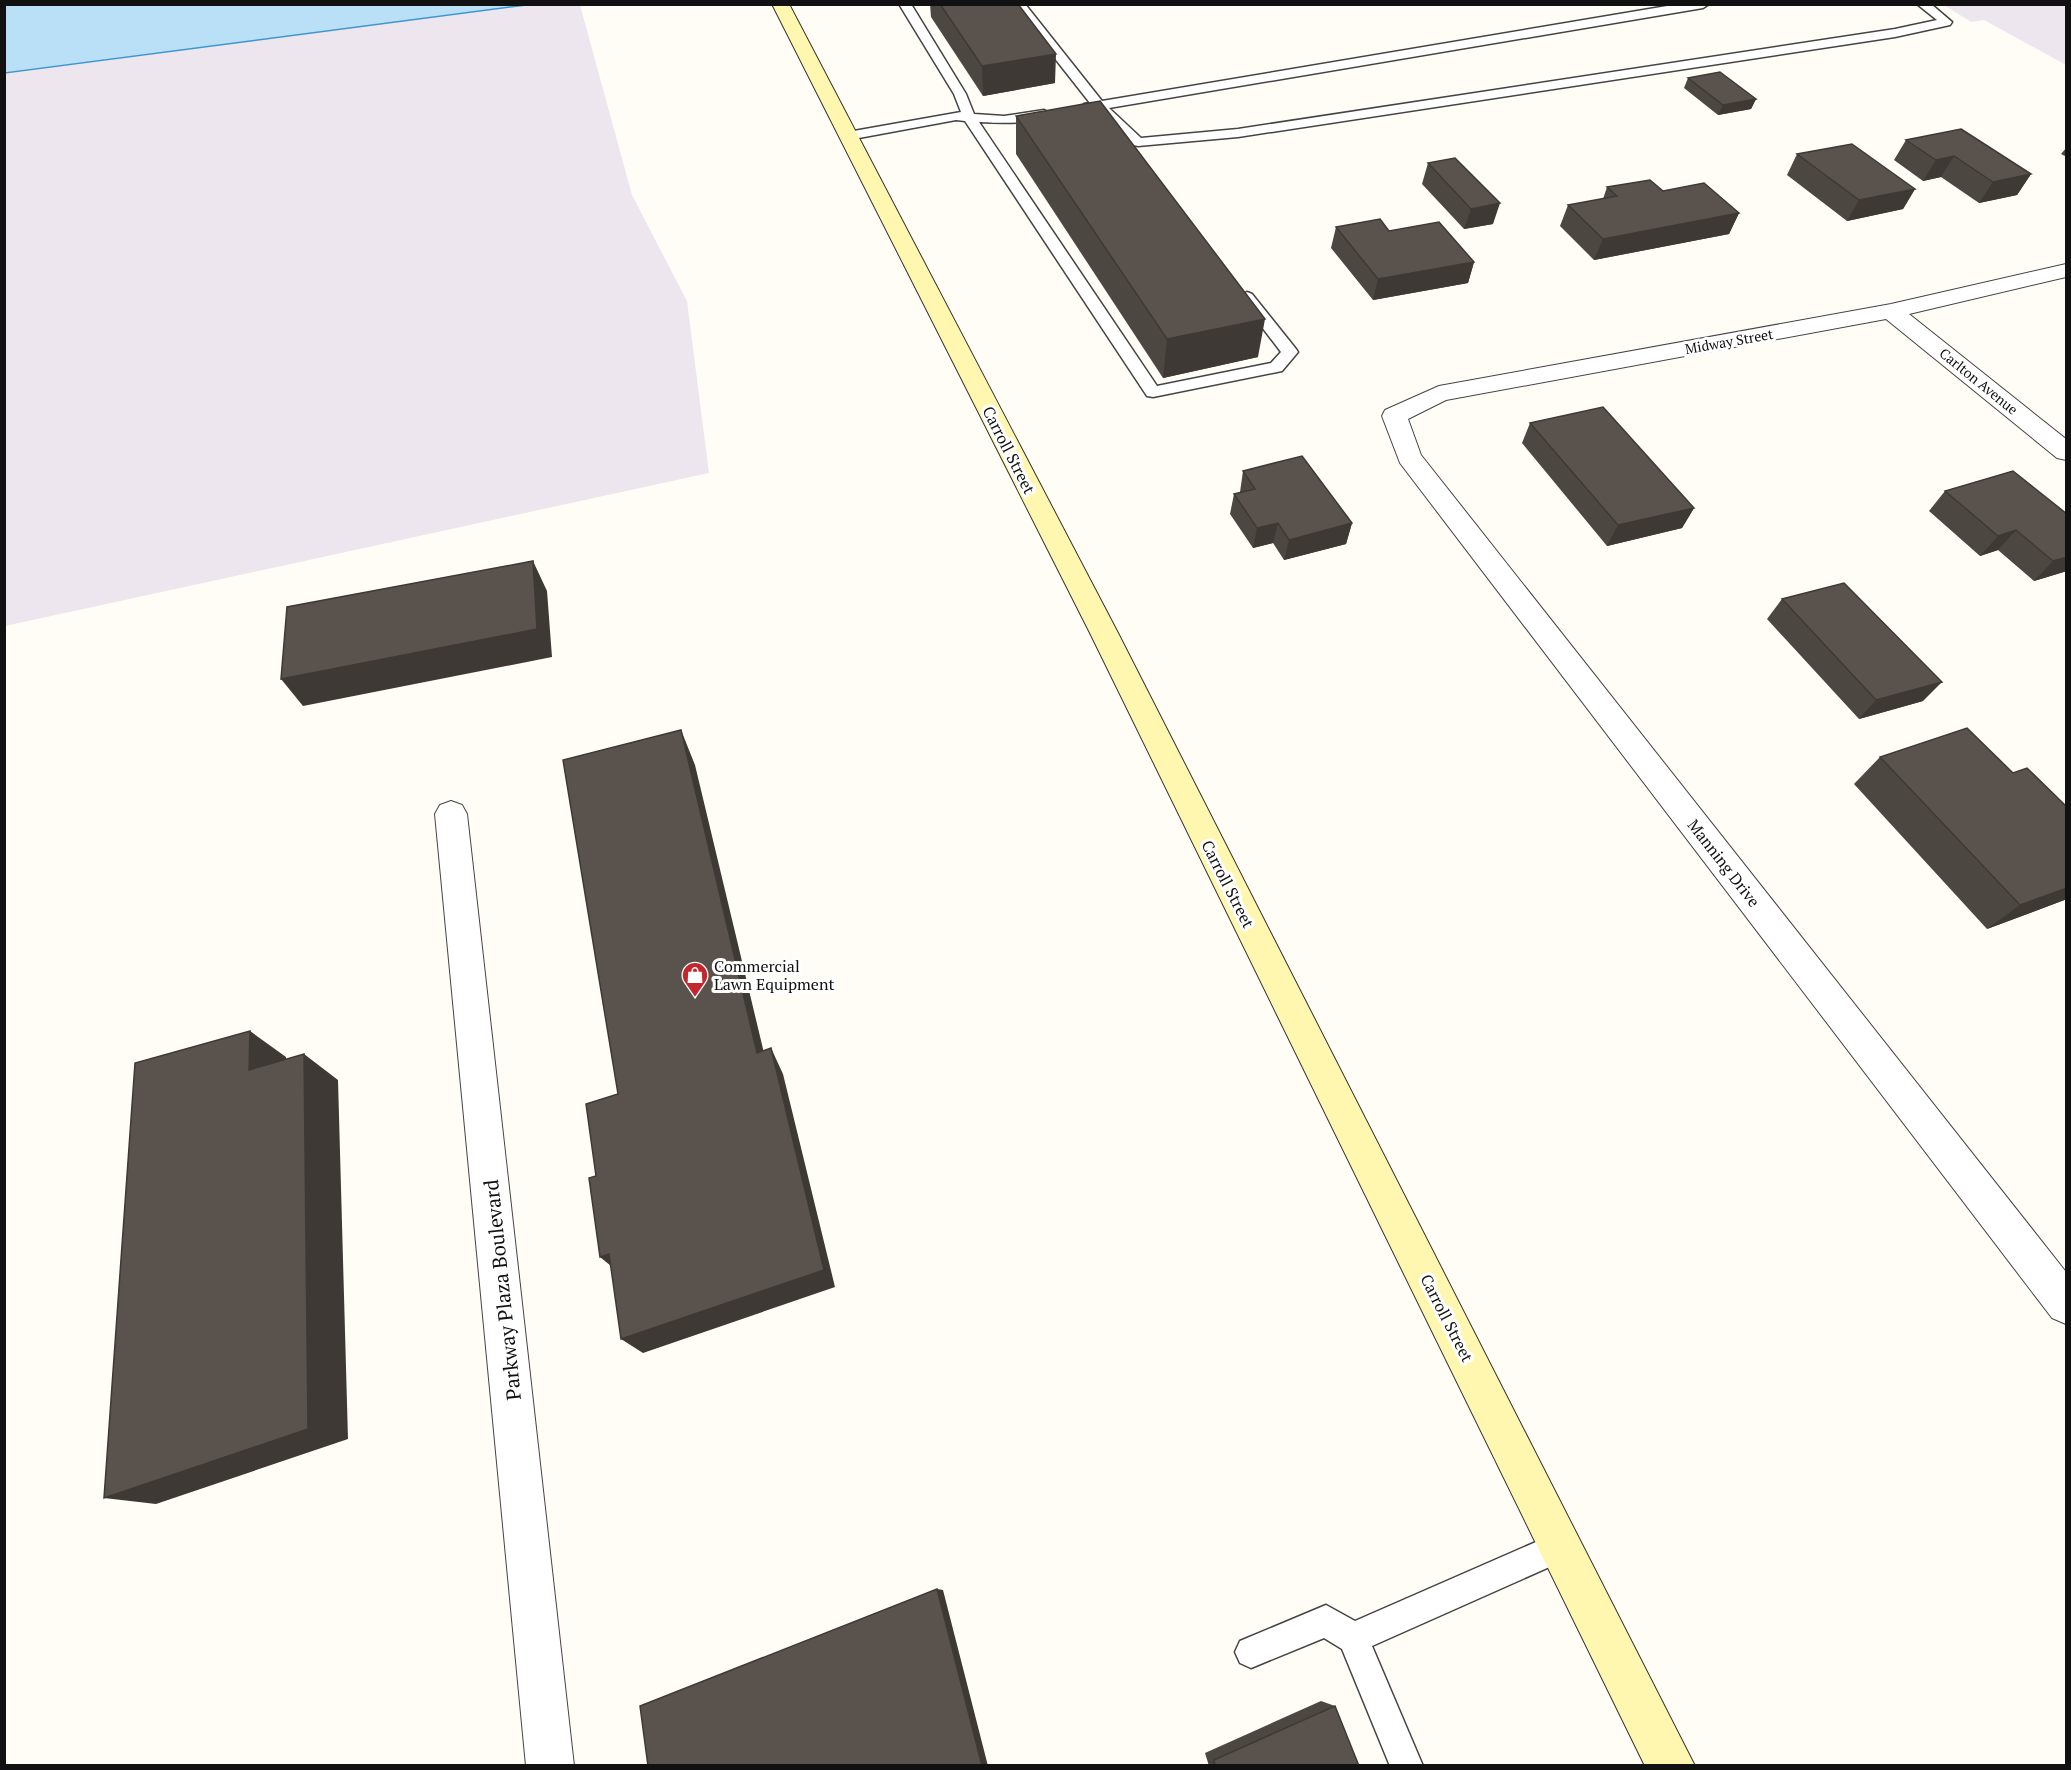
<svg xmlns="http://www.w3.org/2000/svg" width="2071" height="1770" viewBox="0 0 2071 1770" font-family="'PT Serif',serif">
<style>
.industrial{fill:#eee6ef}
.water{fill:#b9e0f7;stroke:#3f96cf;stroke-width:1.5}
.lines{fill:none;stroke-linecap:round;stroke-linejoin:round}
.lane-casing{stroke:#444;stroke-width:3}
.street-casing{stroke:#444;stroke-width:2}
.secondary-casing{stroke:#333;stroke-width:2}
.lane{fill:#fff;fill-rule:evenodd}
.street{fill:#fff;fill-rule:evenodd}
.secondary{fill:#fff6b0;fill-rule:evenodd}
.wall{fill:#4d4742}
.shaded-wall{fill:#3f3936}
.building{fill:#5a524d;stroke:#3f3936;stroke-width:1.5}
.labels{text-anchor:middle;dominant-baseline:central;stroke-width:6;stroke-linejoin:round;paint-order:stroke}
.far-street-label{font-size:14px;fill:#111;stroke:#fff}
.street-label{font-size:16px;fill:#111;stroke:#fff}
.poi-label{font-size:16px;fill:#111;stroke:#fff;text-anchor:start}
.near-street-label{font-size:20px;fill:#111;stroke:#fff}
</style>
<rect width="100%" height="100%" fill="#fffdf5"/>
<path class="industrial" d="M526,5H580L632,195L687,301L709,473L5,626L4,73Z
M1944,5H2066V65L1984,20L1971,22Z"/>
<path class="water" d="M5,4H526V5L5,73Z"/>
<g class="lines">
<g class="lane-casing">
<path id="lane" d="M899,4H911L966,94L974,114L1004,116L1044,110L1051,114C1038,125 996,123 979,122L1157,386L1271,363L1281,352L1239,297L1247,292L1252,294L1296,349L1298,352L1282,371L1153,397L1147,396L965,121L956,120L848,140L843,139L841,136L843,133L848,132L961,112L954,94Z
M1012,4H1025L1102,101L1679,4H1709L1703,8L1109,108L1141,138L1238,129L1895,29L1937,20L1917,4H1931L1952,22L1950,25L1895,37L1238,137L1138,146L1133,145L1096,110H1084L1082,107L1084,104L1090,103Z
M1561,1531L1572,1535L1576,1546L1572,1557L1372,1646L1423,1766H1390L1342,1649L1324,1638L1251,1668L1240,1663L1235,1652L1240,1641L1326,1605L1355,1621Z"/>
</g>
<g class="street-casing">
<path id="street" d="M2066,264V277L1909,314L2066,439V460L2057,458L1886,319L1446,400L1408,419L1421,455L2066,1272V1324L2052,1318L1400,463L1382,416L1385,410L1439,386L1891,304Z
M451,801L462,805L467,814L574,1766H526L435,814L440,805Z"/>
</g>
<g class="secondary-casing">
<path id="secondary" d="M772,4H789L1118,633L1695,1766H1645L1090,633Z"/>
</g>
<use href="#lane" class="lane"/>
<use href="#street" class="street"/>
<use href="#secondary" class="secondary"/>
</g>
<path class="wall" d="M930,4H1018L1055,83L983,96L931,17Z
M1688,78L1756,99L1751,109L1718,115L1684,88Z
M1016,116L1258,357L1163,378L1016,154Z
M1906,140L2031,174L2017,195L1979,203L1941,177L1923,181L1894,160Z
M2067,147V157L2061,154Z
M1797,154L1915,189L1903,209L1847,221L1787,175Z
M1428,163L1493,224L1464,229L1422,184Z
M1607,187L1663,191L1739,213L1729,234L1594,260L1560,226L1568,205L1603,199Z
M1336,227L1389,231L1474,262L1468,283L1373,300L1331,248Z
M1530,423L1694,508L1682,528L1607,546L1522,443Z
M1243,471L1352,523L1346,544L1284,560L1273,543L1253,548L1230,514L1234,494L1240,492Z
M2013,471L2067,571L2034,581L1998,550L1980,556L1929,511L1945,491Z
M1782,599L1923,701L1859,719L1767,619Z
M1880,757L2013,773L2067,899L1987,929L1854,784Z
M1321,1701L1335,1706L1359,1766H1209L1205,1753Z"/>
<path class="shaded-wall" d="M1056,54L1055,83L983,96L982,66Z
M1756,99L1751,109L1718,115L1723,105Z
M1954,156L1941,177L1923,181L1936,160Z
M2031,174L2017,195L1979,203L1993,182Z
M1915,189L1903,209L1847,221L1859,200Z
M1500,203L1493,224L1464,229L1471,209Z
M1739,213L1729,234L1594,260L1603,239Z
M1474,262L1468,283L1373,300L1378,279Z
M1265,319L1258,357L1163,378L1167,339Z
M1694,508L1682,528L1607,546L1618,525Z
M1278,523L1273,543L1253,548L1257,528Z
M1352,523L1346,544L1284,560L1289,540Z
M2016,530L1998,550L1980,556L1998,536Z
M2067,557V571L2034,581L2053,561Z
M533,561L547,591L552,657L303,706L281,679Z
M1942,682L1923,701L1859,719L1876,700Z
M681,730L695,765L770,1078L757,1053Z
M2067,888V899L1987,929L2020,905Z
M250,1031L286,1057V1095L249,1070Z
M771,1048L783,1074L835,1287L643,1353L621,1339Z
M304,1054L338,1080L348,1439L156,1504L104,1498Z
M609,1254L622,1275L600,1257Z
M937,1589L943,1590L988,1766H982Z"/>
<path class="building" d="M940,4H1018L1056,54L982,66Z
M1720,72L1756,99L1723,105L1688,78Z
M1100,101L1265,319L1167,339L1016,116Z
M1961,129L2031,174L1993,182L1954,156L1936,160L1906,140Z
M1852,144L1915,189L1859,200L1797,154Z
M1455,158L1500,203L1471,209L1428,163Z
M1650,180L1663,191L1704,183L1739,213L1603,239L1568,205L1617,196L1607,187Z
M1380,219L1389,231L1439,222L1474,262L1378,279L1336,227Z
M1603,407L1694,508L1618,525L1530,423Z
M1302,456L1352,523L1289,540L1278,523L1257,528L1234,494L1255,489L1243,471Z
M2013,471L2067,514V557L2053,561L2016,530L1998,536L1945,491Z
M533,561L537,629L281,679L287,607Z
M1844,583L1942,682L1876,700L1782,599Z
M1967,728L2013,773L2027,768L2067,807V888L2020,905L1880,757Z
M681,730L757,1053L771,1048L824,1270L621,1339L609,1254L600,1257L589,1178L596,1176L586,1104L618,1094L563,760Z
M250,1031L249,1070L304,1054L308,1429L104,1498L135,1063Z
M937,1589L982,1766H648L640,1706Z
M1335,1706L1359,1766H1215L1214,1760Z"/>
<defs>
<g id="shop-pin" transform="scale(1.35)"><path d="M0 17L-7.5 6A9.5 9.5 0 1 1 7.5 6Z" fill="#c4262e" stroke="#fff"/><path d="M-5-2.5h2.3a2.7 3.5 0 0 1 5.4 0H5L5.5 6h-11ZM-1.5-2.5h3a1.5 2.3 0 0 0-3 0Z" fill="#fff"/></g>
</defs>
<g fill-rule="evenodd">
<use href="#shop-pin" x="695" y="975"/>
</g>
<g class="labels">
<g class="far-street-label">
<text transform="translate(1729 341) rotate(-10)">Midway Street</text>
<text transform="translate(1979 381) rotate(39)">Carlton Avenue</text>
</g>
<g class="street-label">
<text transform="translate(1009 450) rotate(63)">Carroll Street</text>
<text transform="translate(1724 863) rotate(52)">Manning Drive</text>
<text transform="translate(1228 884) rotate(63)">Carroll Street</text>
<text transform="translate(1447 1318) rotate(63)">Carroll Street</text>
</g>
<g class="poi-label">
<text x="714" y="966">Commercial<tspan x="714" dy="18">Lawn Equipment</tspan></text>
</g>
<g class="near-street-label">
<text transform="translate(502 1290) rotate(-96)">Parkway Plaza Boulevard</text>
</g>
</g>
<rect width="2071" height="1770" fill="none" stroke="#111111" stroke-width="12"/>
</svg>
